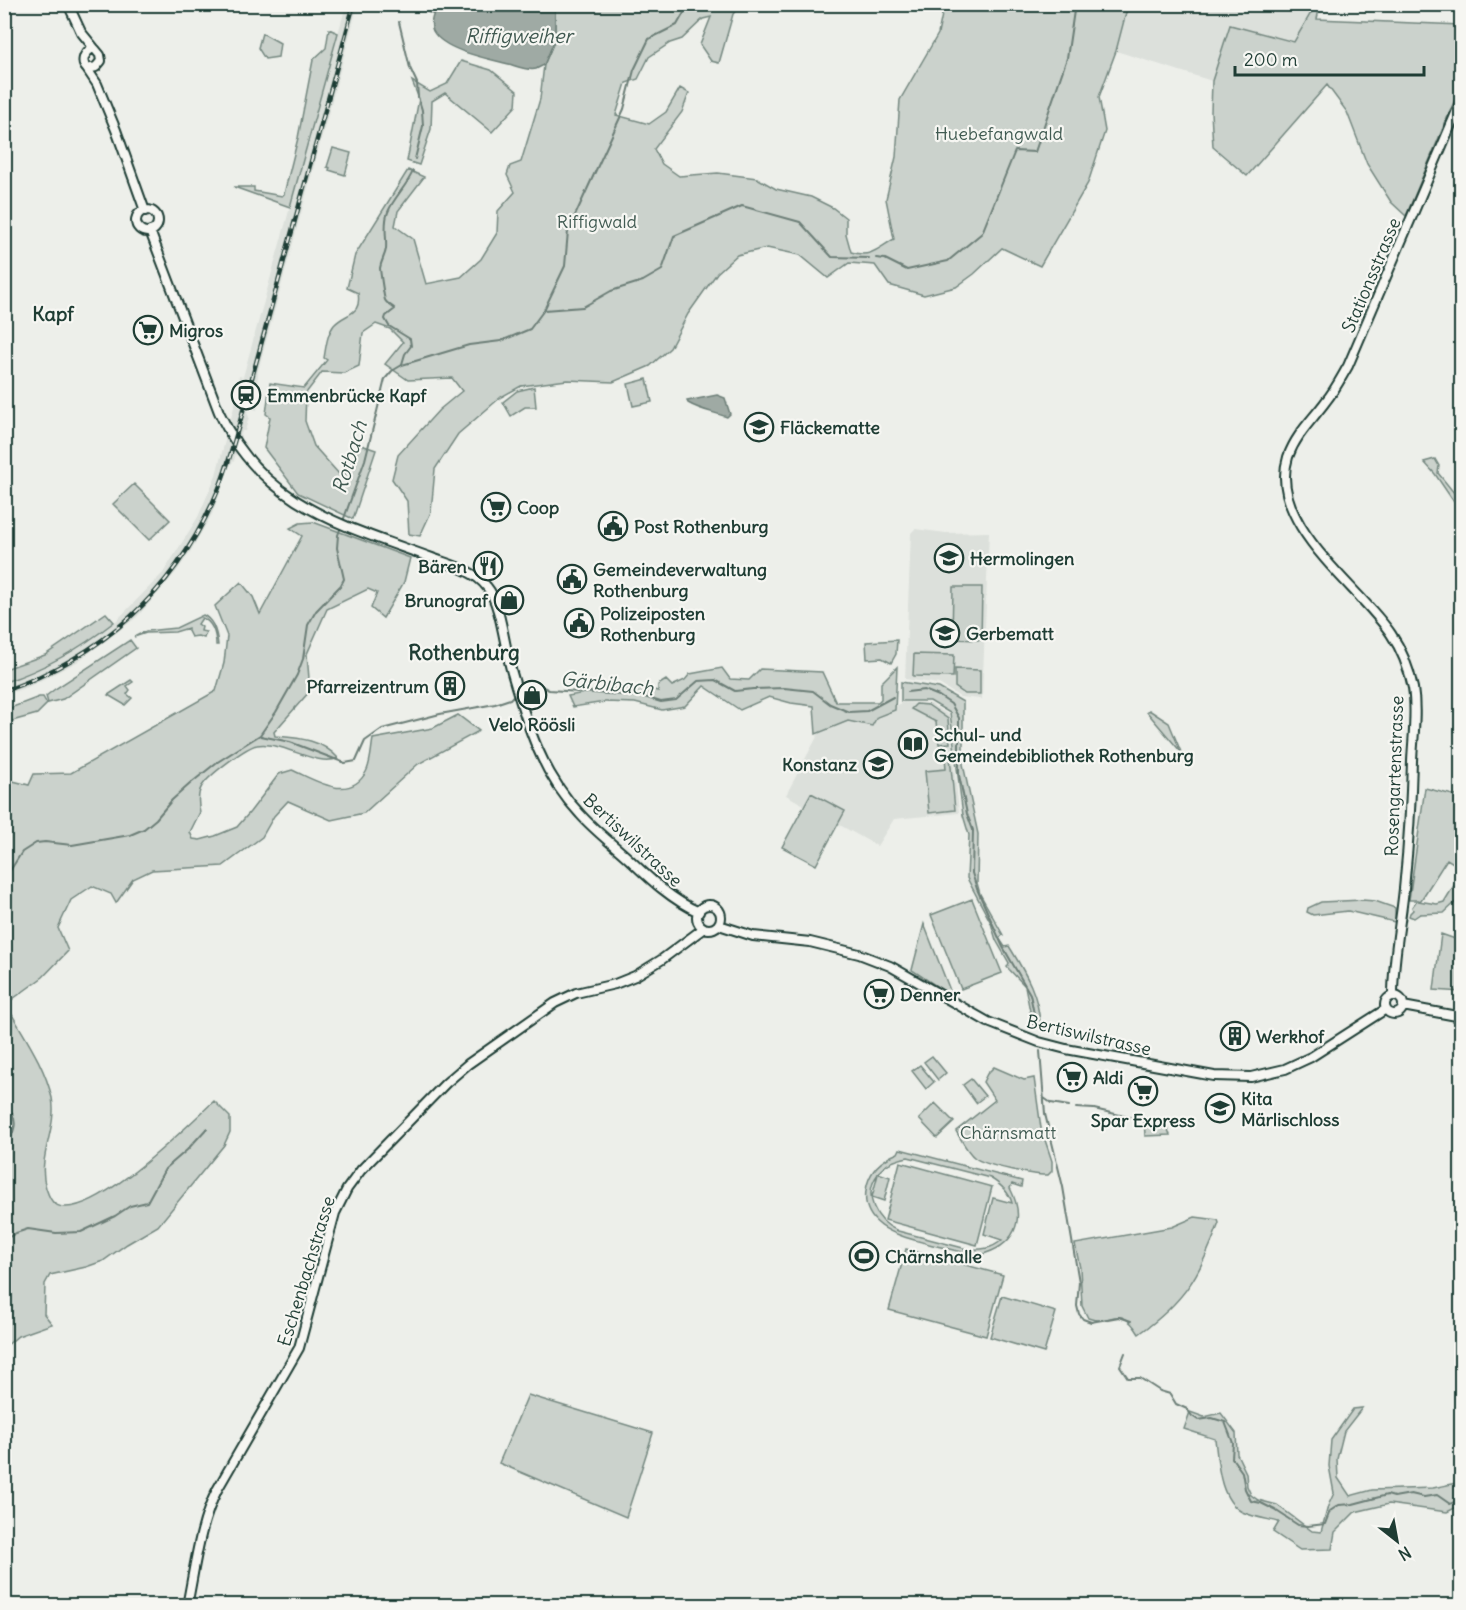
<svg xmlns="http://www.w3.org/2000/svg" width="1466" height="1610" viewBox="0 0 1466 1610" font-family="Delius,sans-serif">
<style>
.built{fill:#dce0db}
.green{fill:#cbd2cc;stroke:#758880;stroke-width:1.5;fill-rule:evenodd}
.water{fill:#9faaa4;stroke:#6c7e77;stroke-width:1.5}
.lines{fill:none;stroke-linecap:round;stroke-linejoin:round}
.stream{stroke:#6c7e77;stroke-width:2}
.secondary-casing{stroke:#1f3d34;stroke-width:12}
.secondary{stroke:#f6f6f2;stroke-width:8}
.rail-casing{stroke:#1f3d34;stroke-width:4.5}
.rail{stroke:#f6f6f2;stroke-width:2;stroke-dasharray:7;stroke-linecap:butt}
.labels{text-anchor:middle;dominant-baseline:central;stroke-width:4.5;stroke-linejoin:round;paint-order:stroke}
.park-label{font-size:18px;fill:#415b52;stroke:#f6f6f2}
.street-label{font-size:18px;fill:#1f3d34;stroke:#f6f6f2}
.poi-label{font-size:18px;font-weight:bold;fill:#1f3d34;stroke:#f6f6f2;text-anchor:start}
.water-label{font-size:20px;font-style:italic;fill:#3f5850;stroke:#f6f6f2}
.neighbourhood-label{font-size:20px;font-weight:bold;fill:#1f3d34;stroke:#f6f6f2}
.quarter-label{font-size:21px;font-weight:bold;fill:#1f3d34;stroke:#f6f6f2}
</style>
<rect width="100%" height="100%" fill="#edefea"/>
<filter id="ink" filterUnits="userSpaceOnUse"><feTurbulence type="fractalNoise" baseFrequency=".0167" numOctaves="2"/><feDisplacementMap in="SourceGraphic" scale="12" xChannelSelector="R" yChannelSelector="G"/><feConvolveMatrix kernelMatrix="1 2 1 2 8 2 1 2 1" color-interpolation-filters="sRGB"/></filter>
<g filter="url(#ink)">
<path class="built" d="M346,5H358L258,371L257,392L260,394L257,410L251,408L248,410L247,413L249,417L245,431H242L234,461L230,465L212,514L190,552L177,571L137,617L77,662L30,686L5,695V682L40,669L78,648L116,621L163,573L198,517L216,475L239,388L236,387L239,376L243,377Z
M1125,5H1316L1295,42L1230,25L1212,81L1116,51Z
M915,529L946,533L989,532L982,699L960,697L939,684L905,679L911,533Z
M903,702L931,704L949,715L959,813L894,819L877,846L838,824L816,865L782,847L804,805L786,795L819,733L848,721L865,724L895,710L896,706Z"/>
<path class="green" d="M1316,4L1320,5L1317,19L1461,25V85L1406,216L1391,202L1367,164L1347,112L1327,85L1247,176L1213,147L1211,112L1212,81L1230,25L1294,42Z
M555,5H740L733,14L719,63L711,61L700,45L711,17L703,19L682,39L670,43L649,57L638,79L626,83L616,115L649,124L666,112L680,88L689,93L682,112L654,149L662,164L679,176L718,173L757,178L776,189L811,197L833,208L846,218V234L851,252C871,258 877,249 894,239L886,199L896,157L900,100L938,34L944,5H1128L1116,51L1099,97L1105,131L1088,183L1040,266L1002,248L974,274L956,287L924,295L889,285L875,265L849,263L828,278L800,255L767,248L737,255L717,273L688,314L670,348L650,366L613,382L567,380L521,386L501,397L458,434L435,469L431,512L420,536L409,534L407,501L392,479L398,455L439,410L462,391L452,378L408,380L385,364L403,342L390,329L376,324L363,333L359,366L344,373L322,372L306,393L305,421L314,446L339,474H345L361,445L376,450L353,519L298,493L264,448L270,417L266,414L270,383L304,388L327,360L324,358C326,347 327,334 334,325C346,312 362,316 358,293L347,288L355,255L408,170L424,177L398,211L395,226L413,239L426,284L461,277L481,259L497,233L498,211L515,192L507,175L510,166L521,162L540,99L544,65L555,39Z
M329,29L338,33L290,207L234,187H254V191L282,196L284,194L298,138L313,60L326,48Z
M262,33L280,43L278,57L265,59L258,48Z
M461,61L491,70L517,91L516,106L492,132L445,93L432,101L431,129L419,165L407,161L419,99L412,81L430,92L447,84Z
M333,148L351,153L345,175L329,170L330,168L327,167Z
M647,379L652,402L633,406L628,384Z
M534,387L536,407H525L511,416L503,402L517,391Z
M1435,459L1439,466L1438,473L1455,494L1458,505H1456L1435,474L1424,462Z
M134,484L170,520L149,540L113,504Z
M313,522L410,558L404,582L383,618L371,608L377,593L368,589L327,609L307,654L310,691L274,732L275,736C299,738 321,739 338,758C317,768 281,740 257,745C246,747 209,775 202,786C197,794 198,803 200,812L190,832L193,839L200,840L215,836L237,827L250,812L279,774L292,770C315,780 349,803 366,772C371,763 371,749 373,739L433,728L458,715L479,731L418,764L364,813L331,820L288,801L274,816L262,837L223,866L152,870L133,879L116,903L111,894L92,886L71,900L58,928L68,951L43,977L6,1004C23,1035 44,1063 52,1098C58,1129 36,1158 46,1188C48,1194 50,1201 55,1204C88,1226 190,1123 214,1101L230,1117V1132L224,1145L158,1226L127,1244L103,1261L86,1267L50,1275L45,1284L44,1314L52,1324L18,1336L5,1347L4,814L7,807L5,802V779L29,785L34,774L71,773L216,691L224,663L227,636L215,606L241,582L253,597L260,614L302,536L290,528L300,523Z
M953,587H982L981,640L952,639Z
M106,613L114,622C81,648 45,669 5,682V669L45,655Z
M203,615C214,620 217,634 218,645H216C216,634 212,621 202,618L198,624L202,627L201,631L206,632L204,638L198,636L191,637L188,631V628L175,632L146,633L134,637L146,631L176,628Z
M130,640L136,648L63,699L48,703L46,696L55,689Z
M897,640L896,654L891,663L882,658L867,659L866,642Z
M914,654L954,655L953,677L913,676Z
M897,667L895,710L877,717L872,726L848,721L816,734L814,706L791,703L769,697L740,710L704,686L685,706L662,710L635,703L605,702L573,707L568,696L606,689L639,687L658,691V685L666,680L672,686L685,680L690,674L722,668L730,679L749,680L760,669L822,672L836,702H878L881,699V683Z
M955,669L980,670V694H965L955,687Z
M131,680L133,682L127,686L130,690L127,694L132,698L125,705L108,695Z
M901,682L939,688L963,702V764L978,834L977,883L980,894L1003,935L999,938L1005,947L1009,946C1024,971 1039,994 1040,1025L1033,1026L1025,986L1007,967L1009,963L996,940L991,923L967,878L969,835L963,815L950,713L930,701H901Z
M39,697H43L47,704L37,714L5,723V710Z
M916,704L928,705L948,719L950,743L939,744L936,722L911,709Z
M1149,710L1169,723L1181,752L1147,712Z
M945,756H950L955,810L929,813L925,771L946,769Z
M1425,788L1461,797V868L1447,859L1421,900L1418,901L1437,904L1444,902L1461,874V897L1444,913L1420,914L1414,918L1409,916L1410,913L1413,910L1412,907L1417,900H1409Z
M811,793L845,811L816,865L782,847Z
M972,899L1002,973L961,989L931,915Z
M1362,900L1375,901L1395,908V922L1348,911L1313,915L1307,912L1308,908L1321,902Z
M924,924L951,993L950,995L912,970Z
M1441,934L1461,941V992L1434,990Z
M932,1056L946,1073L938,1080L924,1062Z
M920,1065L934,1082L926,1089L912,1071Z
M994,1067L1024,1080L1034,1078L1041,1128L1052,1161V1171L1048,1175C1036,1176 984,1165 975,1158C967,1152 961,1139 956,1131L995,1100L983,1082L987,1074Z
M971,1079L985,1096L976,1103L963,1085Z
M935,1103L954,1122L937,1138L919,1119Z
M1144,1118L1165,1121L1170,1135L1145,1136Z
M900,1149L1022,1181L1021,1187L1012,1184L1010,1188C1027,1221 1014,1247 979,1255C962,1253 946,1248 929,1244C900,1236 857,1227 867,1185C871,1169 883,1159 898,1153ZM908,1157L990,1178C1000,1184 1009,1191 1012,1203L993,1198L984,1234L1002,1240C992,1249 981,1250 967,1249L898,1231C876,1222 862,1195 878,1174L872,1197L884,1201L890,1177L878,1173C886,1163 895,1160 908,1157Z
M900,1162L992,1187L977,1245L885,1220Z
M1195,1217L1218,1220L1219,1223C1200,1275 1185,1301 1139,1334C1119,1301 1111,1327 1088,1318L1082,1306L1080,1268L1075,1244L1172,1227Z
M906,1249L1003,1275L986,1336L889,1310Z
M1002,1296L1056,1312L1044,1353L990,1337Z
M528,1395L653,1433L626,1517L499,1463Z
M1362,1408L1344,1431L1337,1459L1338,1478L1350,1496L1372,1490L1433,1488L1461,1482V1505L1447,1512L1389,1504L1355,1512L1335,1532L1332,1549L1300,1550L1273,1532L1279,1522C1267,1519 1253,1517 1242,1512C1219,1499 1218,1463 1215,1439L1184,1429L1190,1412L1204,1417L1221,1413L1236,1433L1237,1454L1246,1473L1247,1486L1251,1495L1258,1500L1277,1505L1312,1531L1321,1532L1328,1506L1334,1493L1329,1466L1331,1440L1353,1409Z"/>
<path class="water" d="M437,5H555V39L544,65C544,65 536,69 536,69C528,71 516,66 509,64C489,59 444,51 433,31C429,22 434,13 437,5Z
M717,395L725,398L730,414L727,417C713,412 700,410 688,403L687,401Z"/>
<g class="lines">
<path class="stream" d="M426,11L433,14
M399,22L410,68L417,83L418,97L422,110L423,126L415,159
M876,258L885,259L907,270L948,261L982,233L1015,151L1035,152L1067,58L1075,4
M544,310L583,307L611,291L643,281L662,270L674,236L742,206L800,222L832,257L869,258
M402,364L405,354L411,346L410,339L389,326L385,319L386,316L395,309C392,306 387,304 385,300C384,298 380,270 380,268C381,261 385,256 386,249C387,237 383,224 388,212C394,197 407,186 413,171
M521,690L532,681L549,690L641,696L661,702L676,700L698,681L715,680L735,691L753,689L784,688L813,691L830,704L849,712L867,711L893,697
M907,692L924,690L939,696L951,704L959,718V775L967,814L973,830L972,873L977,889L1003,947L1030,994L1036,1024
M261,736L290,742L345,763L356,761L365,741L382,729L440,714L495,704L510,699L516,693
M4,880L22,852L36,843L45,842L72,845L130,835L144,829L156,819L172,800L191,783L216,763L260,735L276,712L297,675L303,659L308,625L316,611L341,585L344,579L337,548L338,535L365,460L385,379L392,371L402,365L469,345L501,341L530,329L544,310L565,266L568,231L624,109L634,70L649,39L677,25L689,4
M1040,1051L1045,1114L1063,1187L1079,1282L1077,1306L1079,1314L1083,1319L1091,1322L1119,1317L1131,1321
M1044,1098L1051,1103L1069,1106
M4,1104C22,1119 14,1133 4,1150
M1076,1108L1094,1109L1137,1119
M4,1240L16,1233L28,1229L56,1233L81,1232L115,1216L130,1206L147,1202L165,1169L187,1150L207,1128
M1125,1353L1120,1366L1128,1378H1140L1160,1391L1170,1394L1176,1404L1187,1409L1192,1416L1198,1420L1212,1418L1225,1422L1233,1443L1232,1458L1242,1472L1245,1489L1251,1501L1261,1503L1275,1510L1298,1525L1308,1526L1325,1524L1330,1511L1339,1505L1353,1504L1387,1495L1394,1497L1411,1494L1424,1497L1437,1495L1450,1504L1457,1501L1462,1494"/>
<g class="secondary-casing">
<path id="secondary" d="M68,4L81,32L94,48
M91,49H95L100,55L101,61L96,67L87,69C81,63 83,54 91,49Z
M87,69L97,84L116,130L145,211
M136 221a11 11 0 1 1 22 0a11 11 0 1 1-22 0Z
M150,231L219,412C262,506 343,525 432,558C451,565 474,570 487,587C501,603 505,651 512,673C527,725 542,774 580,814C595,831 614,845 630,860C651,880 672,900 699,912
M697 917a12 12 0 1 1 24 0a12 12 0 1 1-24 0Z
M719,925L753,936L810,942L859,954L890,966L988,1022L1039,1042L1066,1049L1214,1076L1251,1077L1285,1069L1311,1057L1386,1009
M1393,995C1393,956 1402,917 1405,878C1409,839 1411,800 1412,761C1413,737 1417,712 1413,688C1409,669 1402,650 1391,634C1359,586 1267,524 1288,457C1296,434 1313,419 1326,401C1335,390 1341,378 1348,366L1462,99
M1385 1005a9 9 0 1 1 18 0a9 9 0 1 1-18 0Z
M1403,1006L1462,1017
M187,1606C195,1567 199,1526 217,1490L299,1348L335,1213L347,1189L361,1170L446,1083L468,1064L555,1003L576,993L615,984L635,976L661,960L704,928"/>
</g>
<use href="#secondary" class="secondary"/>
<g class="rail-casing">
<path id="rail" d="M4,691C105,655 178,588 219,488C228,466 234,442 241,418L354,4"/>
</g>
<use href="#rail" class="rail"/>
</g>
</g>
<defs>
<g id="supermarket-ring" transform="scale(1.5)"><circle r="9.5" fill="#f6f6f2" stroke="#1f3d34" stroke-width="1.5"/><path d="M-6-5.5h2.5l.6 2H6L4.5 2H-2.5L-4.4-4H-6ZM-1.5 3.2a1.3 1.3 0 1 0 .1 0ZM3 3.2a1.3 1.3 0 1 0 .1 0Z" fill="#1f3d34"/></g>
<g id="station-ring" transform="scale(1.5)"><circle r="9.5" fill="#f6f6f2" stroke="#1f3d34" stroke-width="1.5"/><path d="M-3-6H3Q5-6 5-4V2Q5 4 3 4L4.5 6H3L1.5 4h-3L-3 6H-4.5L-3 4Q-5 4-5 2V-4Q-5-6-3-6ZM-3.5-4v3h7v-3ZM-3.5 1v1.5H-2V1ZM2 1v1.5H3.5V1Z" fill="#1f3d34"/></g>
<g id="school-ring" transform="scale(1.5)"><circle r="9.5" fill="#f6f6f2" stroke="#1f3d34" stroke-width="1.5"/><path d="M0-5L7-2L0 1L-7-2ZM-4 1L0 2.5L4 1V4Q0 6-4 4Z" fill="#1f3d34"/></g>
<g id="civic-ring" transform="scale(1.5)"><circle r="9.5" fill="#f6f6f2" stroke="#1f3d34" stroke-width="1.5"/><path d="M-.6-6.5H3V-4.5H.6V-3L4-1V1h2V6H-6V1h2V-1L-.6-3ZM-1.2 2.5V6h2.4V2.5Z" fill="#1f3d34"/></g>
<g id="restaurant-ring" transform="scale(1.5)"><circle r="9.5" fill="#f6f6f2" stroke="#1f3d34" stroke-width="1.5"/><path d="M-5-6h1v4h1v-4h1v4h1v-4h1v5L-1.5 .5V6h-2V.5L-5-1ZM5-6V6H3V1.5H1.5Q1.5-4 5-6Z" fill="#1f3d34"/></g>
<g id="shop-ring" transform="scale(1.5)"><circle r="9.5" fill="#f6f6f2" stroke="#1f3d34" stroke-width="1.5"/><path d="M-5-2.5h2.3a2.7 3.5 0 0 1 5.4 0H5L5.5 6h-11ZM-1.5-2.5h3a1.5 2.3 0 0 0-3 0Z" fill="#1f3d34"/></g>
<g id="building-ring" transform="scale(1.5)"><circle r="9.5" fill="#f6f6f2" stroke="#1f3d34" stroke-width="1.5"/><path d="M-4-6H4V6H1V3H-1V6H-4ZM-2.5-4.3h1.7v1.8h-1.7ZM.8-4.3h1.7v1.8H.8ZM-2.5-1h1.7V.8h-1.7ZM.8-1h1.7V.8H.8Z" fill="#1f3d34"/></g>
<g id="library-ring" transform="scale(1.5)"><circle r="9.5" fill="#f6f6f2" stroke="#1f3d34" stroke-width="1.5"/><path d="M-6-4Q-3-5.5-.7-3.5V5Q-3 3-6 4ZM6-4Q3-5.5 .7-3.5V5Q3 3 6 4Z" fill="#1f3d34"/></g>
<g id="stadium-ring" transform="scale(1.5)"><circle r="9.5" fill="#f6f6f2" stroke="#1f3d34" stroke-width="1.5"/><path d="M0-5a6.5 5 0 1 0 0 10a6.5 5 0 1 0 0-10ZM-3.5-1.8h7v3.6h-7Z" fill="#1f3d34"/></g>
</defs>
<g fill-rule="evenodd">
<use href="#supermarket-ring" x="148" y="330"/>
<use href="#station-ring" x="246" y="395"/>
<use href="#school-ring" x="759" y="427"/>
<use href="#supermarket-ring" x="496" y="507"/>
<use href="#civic-ring" x="613" y="526"/>
<use href="#school-ring" x="949" y="558"/>
<use href="#restaurant-ring" x="488" y="566"/>
<use href="#civic-ring" x="572" y="579"/>
<use href="#shop-ring" x="509" y="600"/>
<use href="#civic-ring" x="579" y="623"/>
<use href="#school-ring" x="945" y="633"/>
<use href="#building-ring" x="450" y="686"/>
<use href="#shop-ring" x="532" y="695"/>
<use href="#library-ring" x="913" y="744"/>
<use href="#school-ring" x="878" y="764"/>
<use href="#supermarket-ring" x="879" y="994"/>
<use href="#building-ring" x="1235" y="1036"/>
<use href="#supermarket-ring" x="1072" y="1077"/>
<use href="#supermarket-ring" x="1143" y="1091"/>
<use href="#school-ring" x="1220" y="1108"/>
<use href="#stadium-ring" x="864" y="1256"/>
</g>
<g class="labels">
<g class="park-label">
<text x="999" y="133">Huebefangwald</text>
<text x="597" y="221">Riffigwald</text>
<text x="1008" y="1132">Chärnsmatt</text>
</g>
<g class="street-label">
<text transform="translate(1371 275) rotate(-67)">Stationsstrasse</text>
<text transform="translate(1394 776) rotate(-88)">Rosengartenstrasse</text>
<text transform="translate(633 840) rotate(43)">Bertiswilstrasse</text>
<text transform="translate(1089 1035) rotate(13)">Bertiswilstrasse</text>
<text transform="translate(306 1271) rotate(-73)">Eschenbachstrasse</text>
</g>
<g class="poi-label">
<text x="169" y="330">Migros</text>
<text x="267" y="395">Emmenbrücke Kapf</text>
<text x="780" y="427">Fläckematte</text>
<text x="517" y="507">Coop</text>
<text x="634" y="526">Post Rothenburg</text>
<text x="970" y="558">Hermolingen</text>
<text x="467" y="566" text-anchor="end">Bären</text>
<text x="593" y="569">Gemeindeverwaltung<tspan x="593" dy="21">Rothenburg</tspan></text>
<text x="488" y="600" text-anchor="end">Brunograf</text>
<text x="600" y="613">Polizeiposten<tspan x="600" dy="21">Rothenburg</tspan></text>
<text x="966" y="633">Gerbematt</text>
<text x="429" y="686" text-anchor="end">Pfarreizentrum</text>
<text x="532" y="724" text-anchor="middle">Velo Röösli</text>
<text x="934" y="734">Schul- und<tspan x="934" dy="21">Gemeindebibliothek Rothenburg</tspan></text>
<text x="857" y="764" text-anchor="end">Konstanz</text>
<text x="900" y="994">Denner</text>
<text x="1256" y="1036">Werkhof</text>
<text x="1093" y="1077">Aldi</text>
<text x="1241" y="1098">Kita<tspan x="1241" dy="21">Märlischloss</tspan></text>
<text x="1143" y="1120" text-anchor="middle">Spar Express</text>
<text x="885" y="1256">Chärnshalle</text>
</g>
<g class="water-label">
<text x="519" y="35">Riffigweiher</text>
<text transform="translate(349 457) rotate(-73)">Rotbach</text>
<text transform="translate(607 683) rotate(6)">Gärbibach</text>
</g>
<g class="neighbourhood-label">
<text x="53" y="313">Kapf</text>
</g>
<g class="quarter-label">
<text x="464" y="652">Rothenburg</text>
</g>
</g>
<rect width="1466" height="1610" fill="none" stroke="#f6f6f2" stroke-width="24"/>
<rect x="12" y="12" width="1442" height="1586" fill="none" stroke="#1f3d34" stroke-width="2" filter="url(#ink)"/>
<g transform="translate(1397 1541) rotate(149)" stroke="#f6f6f2" stroke-width="4.5" paint-order="stroke">
<path d="M0-4.5L10 22L0 15L-10 22Z" fill="#1f3d34"/>
<text y="-9" font-size="16" font-weight="bold" text-anchor="middle" fill="#1f3d34">N</text>
</g>
<path d="M1235 66v9h189v-9" fill="none" stroke="#1f3d34" stroke-width="3"/>
<text x="1244" y="66" font-size="18" fill="#1f3d34" stroke="#f6f6f2" stroke-width="4.5" paint-order="stroke">200 m</text>
</svg>
